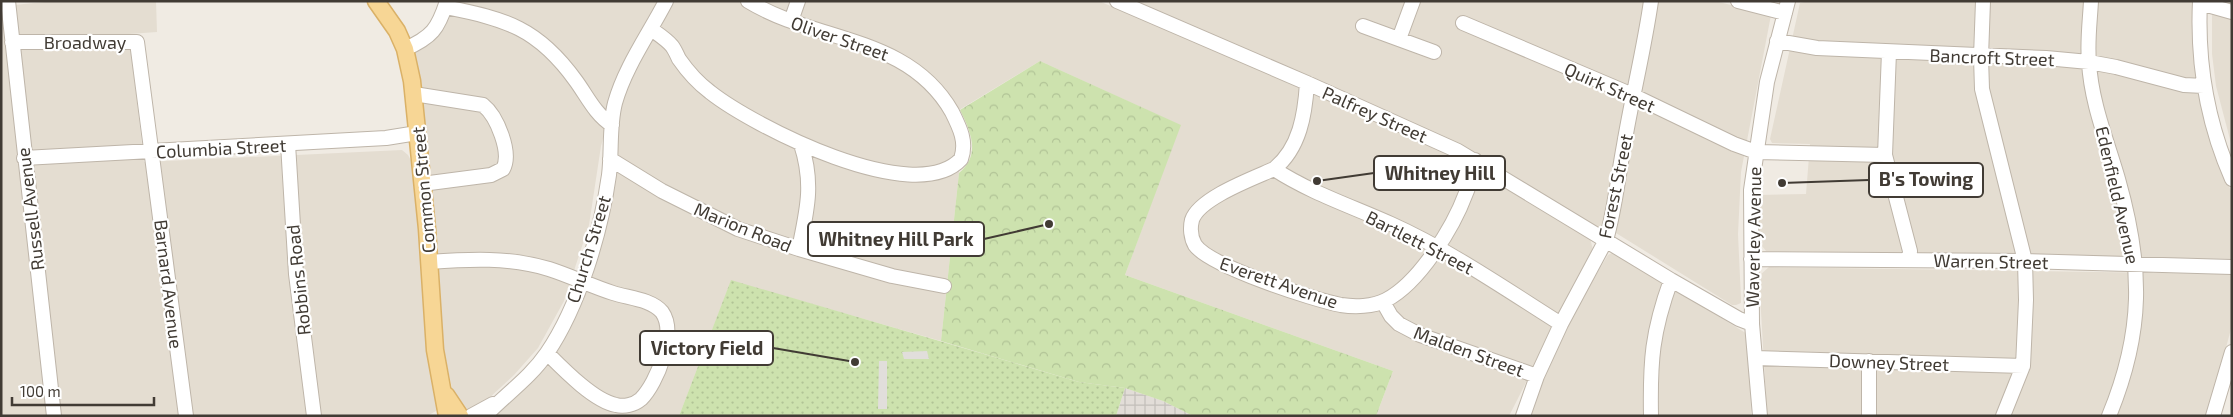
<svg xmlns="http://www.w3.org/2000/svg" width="2233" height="417" viewBox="0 0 2233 417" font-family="'Exo 2',sans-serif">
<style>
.residential{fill:#e4ddd1}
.industrial{fill:url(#industrial-grid)}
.forest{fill:url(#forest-crowns)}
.park{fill:url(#park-dots)}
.parking{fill:#e1dedb}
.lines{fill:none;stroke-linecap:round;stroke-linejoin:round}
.minor-casing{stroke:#beb5a9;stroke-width:16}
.major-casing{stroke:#dab167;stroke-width:19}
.minor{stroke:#fff;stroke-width:14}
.major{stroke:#f7d695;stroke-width:16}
.labels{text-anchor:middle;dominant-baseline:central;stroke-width:4.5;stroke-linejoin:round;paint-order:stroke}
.street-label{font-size:18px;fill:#413b34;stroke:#fff}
.leader{fill:none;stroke:#413b34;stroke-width:2}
.callout-dot{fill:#413b34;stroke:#fff;stroke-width:2}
.callout{fill:#fff;stroke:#413b34;stroke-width:2}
.callout-label{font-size:19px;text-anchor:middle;font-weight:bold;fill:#413b34}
</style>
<defs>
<pattern id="industrial-grid" width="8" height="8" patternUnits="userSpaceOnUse" patternTransform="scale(1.25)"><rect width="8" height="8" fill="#e2ddd8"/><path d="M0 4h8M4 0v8" fill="none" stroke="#c3bfba"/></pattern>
<pattern id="forest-crowns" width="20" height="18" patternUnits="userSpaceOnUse" patternTransform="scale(1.25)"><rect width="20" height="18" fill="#cde2ae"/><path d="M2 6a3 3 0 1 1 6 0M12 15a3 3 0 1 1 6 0" fill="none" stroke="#b1c396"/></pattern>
<pattern id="park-dots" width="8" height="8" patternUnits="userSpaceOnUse" patternTransform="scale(1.25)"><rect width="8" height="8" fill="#cde2ae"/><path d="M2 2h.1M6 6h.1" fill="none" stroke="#b1c396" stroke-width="1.8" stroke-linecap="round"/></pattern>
</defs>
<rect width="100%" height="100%" fill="#f0ebe3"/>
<path class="residential" d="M55,1H156L157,32L129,34L144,162L402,150L408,155L415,168L438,408L436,411L427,416H60L14,5Z
M454,1H661L618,84L601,146L589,225L564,301L538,348L514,375L487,400L468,409L463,408L458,403L452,388L443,347L415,52L440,34Z
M671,1H1099L1436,146L1491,177L1590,238L1593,250L1509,416H1376L1393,371L1125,275L1180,125L1040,61L949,116L959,137V173L941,341L731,281L679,416H492L535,376L592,269L617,117L633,70Z
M1126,1H1647L1605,224L1596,228L1504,173Z
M1657,1H1715L1771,15L1741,172L1738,234L1741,299V303L1736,305H1732L1616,233Z
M1809,1H2195V67L2212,149L2232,193V259L1766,251L1759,242V195L1806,194L1810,144L1772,143L1770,139L1800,3Z
M2212,1H2232V147L2216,86L2212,54Z
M1,5L18,155L48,416H1Z
M1614,252L1744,332L1747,334L1750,362L1751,416H1530L1559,336L1608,255Z
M1769,267L2232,274V325L2208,416H1767L1759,276Z"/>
<path class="industrial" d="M1125,388L1163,401L1193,416H1116Z"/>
<path class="forest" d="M1040,61L1181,125L1125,275L1393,371L1376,416H1193L1163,401L1125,388L1079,382L941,341L959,173C981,155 971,132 960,110Z"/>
<path class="park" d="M731,280L1079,382L1125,388L1116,416H679Z"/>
<path class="parking" d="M927,351L929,359H904L902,352Z
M879,361H887V409H878Z"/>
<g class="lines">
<g class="minor-casing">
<path id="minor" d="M8,1L54,416
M1117,1L1307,83L1458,151L1671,280L1739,319L1752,324
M1738,1L1785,13
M1983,1L1981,57L1982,89L2025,261L2026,300L2023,366L2003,416
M2091,1C2090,21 2087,42 2089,62C2091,102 2107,141 2118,179C2143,267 2144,331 2109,416
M2200,1C2197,63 2207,122 2232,179
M2200,3L2232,12
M445,7C506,19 538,28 576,81C587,96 595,114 612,125
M791,21L798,1
M1463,23L1628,93L1734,144L1756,152L1885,155
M1363,26L1434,52
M651,29C658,34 666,39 672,46C675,50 677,55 679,59C688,72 698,83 710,92C753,126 915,209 961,159C967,142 960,128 952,112C908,35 817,43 748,1
M1399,39L1413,1
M1777,41L1817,48L2046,58L2089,62L2116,67L2184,85L2204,86
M12,42H137L186,416
M405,49C432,37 438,29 447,1
M1889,52L1885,155L1910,251L1909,260
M1307,83C1305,114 1300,148 1274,169C1254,178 1199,198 1192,220C1190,228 1191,238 1195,245C1209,266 1314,300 1341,305C1354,307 1373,307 1386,300C1419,283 1453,228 1466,193C1471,183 1471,171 1475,160
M414,94L483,105C497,116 512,153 503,169L491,175L422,184
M288,144L296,274L314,416
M24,158L386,138L417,133
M610,159L662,191L738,229L799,249L892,276L944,286
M1274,169C1311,193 1351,206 1391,224C1449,250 1507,290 1561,324
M799,249C807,210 814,184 801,144
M1751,259L2025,261L2232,267
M429,262C470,259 509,257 549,269C571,276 591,286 613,293C628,298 651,299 662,312C677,333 657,383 641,399C634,405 624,407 616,405C594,401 563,369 547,353
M1383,302L1391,316L1399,324L1420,335L1537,376
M1755,358L2023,366
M1869,361V416
M471,416L493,404
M485,416C506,394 530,378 547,353C579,306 601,232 609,175C612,151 609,126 615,103C625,67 649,34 666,1
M1523,416L1537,376L1561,324L1606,240C1615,209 1618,177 1624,145C1632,97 1644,50 1651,1
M1651,416C1650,361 1652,332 1671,280
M1760,416L1752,324L1751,190L1767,82L1788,1
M2213,416L2232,352"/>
</g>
<g class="major-casing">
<path id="major" d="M376,1L397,31L405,49L412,81L427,229L435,350L447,416
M446,395L460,416"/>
</g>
<use href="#minor" class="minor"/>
<use href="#major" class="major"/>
</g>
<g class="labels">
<g class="street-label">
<text transform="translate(840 38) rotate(19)">Oliver Street</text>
<text x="85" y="42">Broadway</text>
<text transform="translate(1992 57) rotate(2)">Bancroft Street</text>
<text transform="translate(1610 87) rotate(24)">Quirk Street</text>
<text transform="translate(1375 114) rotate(24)">Palfrey Street</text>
<text transform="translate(221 148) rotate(-3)">Columbia Street</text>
<text transform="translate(1615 186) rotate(-78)">Forest Street</text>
<text transform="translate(423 190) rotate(-95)">Common Street</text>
<text transform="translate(2118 195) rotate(77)">Edenfield Avenue</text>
<text transform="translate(30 209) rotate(-97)">Russell Avenue</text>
<text transform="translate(743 227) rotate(22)">Marion Road</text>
<text transform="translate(1753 237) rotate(-89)">Waverley Avenue</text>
<text transform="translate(1420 242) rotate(27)">Bartlett Street</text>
<text transform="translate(588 249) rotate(-73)">Church Street</text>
<text transform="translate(1991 261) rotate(1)">Warren Street</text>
<text transform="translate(298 280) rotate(-96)">Robbins Road</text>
<text transform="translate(1279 282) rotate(19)">Everett Avenue</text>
<text transform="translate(169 284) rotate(83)">Barnard Avenue</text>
<text transform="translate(1469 351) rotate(20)">Malden Street</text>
<text transform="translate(1889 362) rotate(2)">Downey Street</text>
</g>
</g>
<path class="leader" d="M1317 181L1374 173M1782 183L1869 180M1049 224L984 239M855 362L773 348"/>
<g class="callout-dot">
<circle cx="1317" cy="181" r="5"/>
<circle cx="1782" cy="183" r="5"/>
<circle cx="1049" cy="224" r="5"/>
<circle cx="855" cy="362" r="5"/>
</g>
<g class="callout">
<rect x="1374" y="156" width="131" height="34" rx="5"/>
<rect x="1869" y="163" width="114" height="34" rx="5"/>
<rect x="808" y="222" width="176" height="34" rx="5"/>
<rect x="640" y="331" width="133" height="34" rx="5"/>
</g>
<g class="callout-label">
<text x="1440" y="180">Whitney Hill</text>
<text x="1926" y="186">B's Towing</text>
<text x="896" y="246">Whitney Hill Park</text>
<text x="707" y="355">Victory Field</text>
</g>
<rect width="2233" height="417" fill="none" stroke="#413b34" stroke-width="5"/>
<path d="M12 397v8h142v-8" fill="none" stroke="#413b34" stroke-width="2.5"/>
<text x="20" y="397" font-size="15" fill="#413b34" stroke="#ffffff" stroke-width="4" paint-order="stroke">100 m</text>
</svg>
